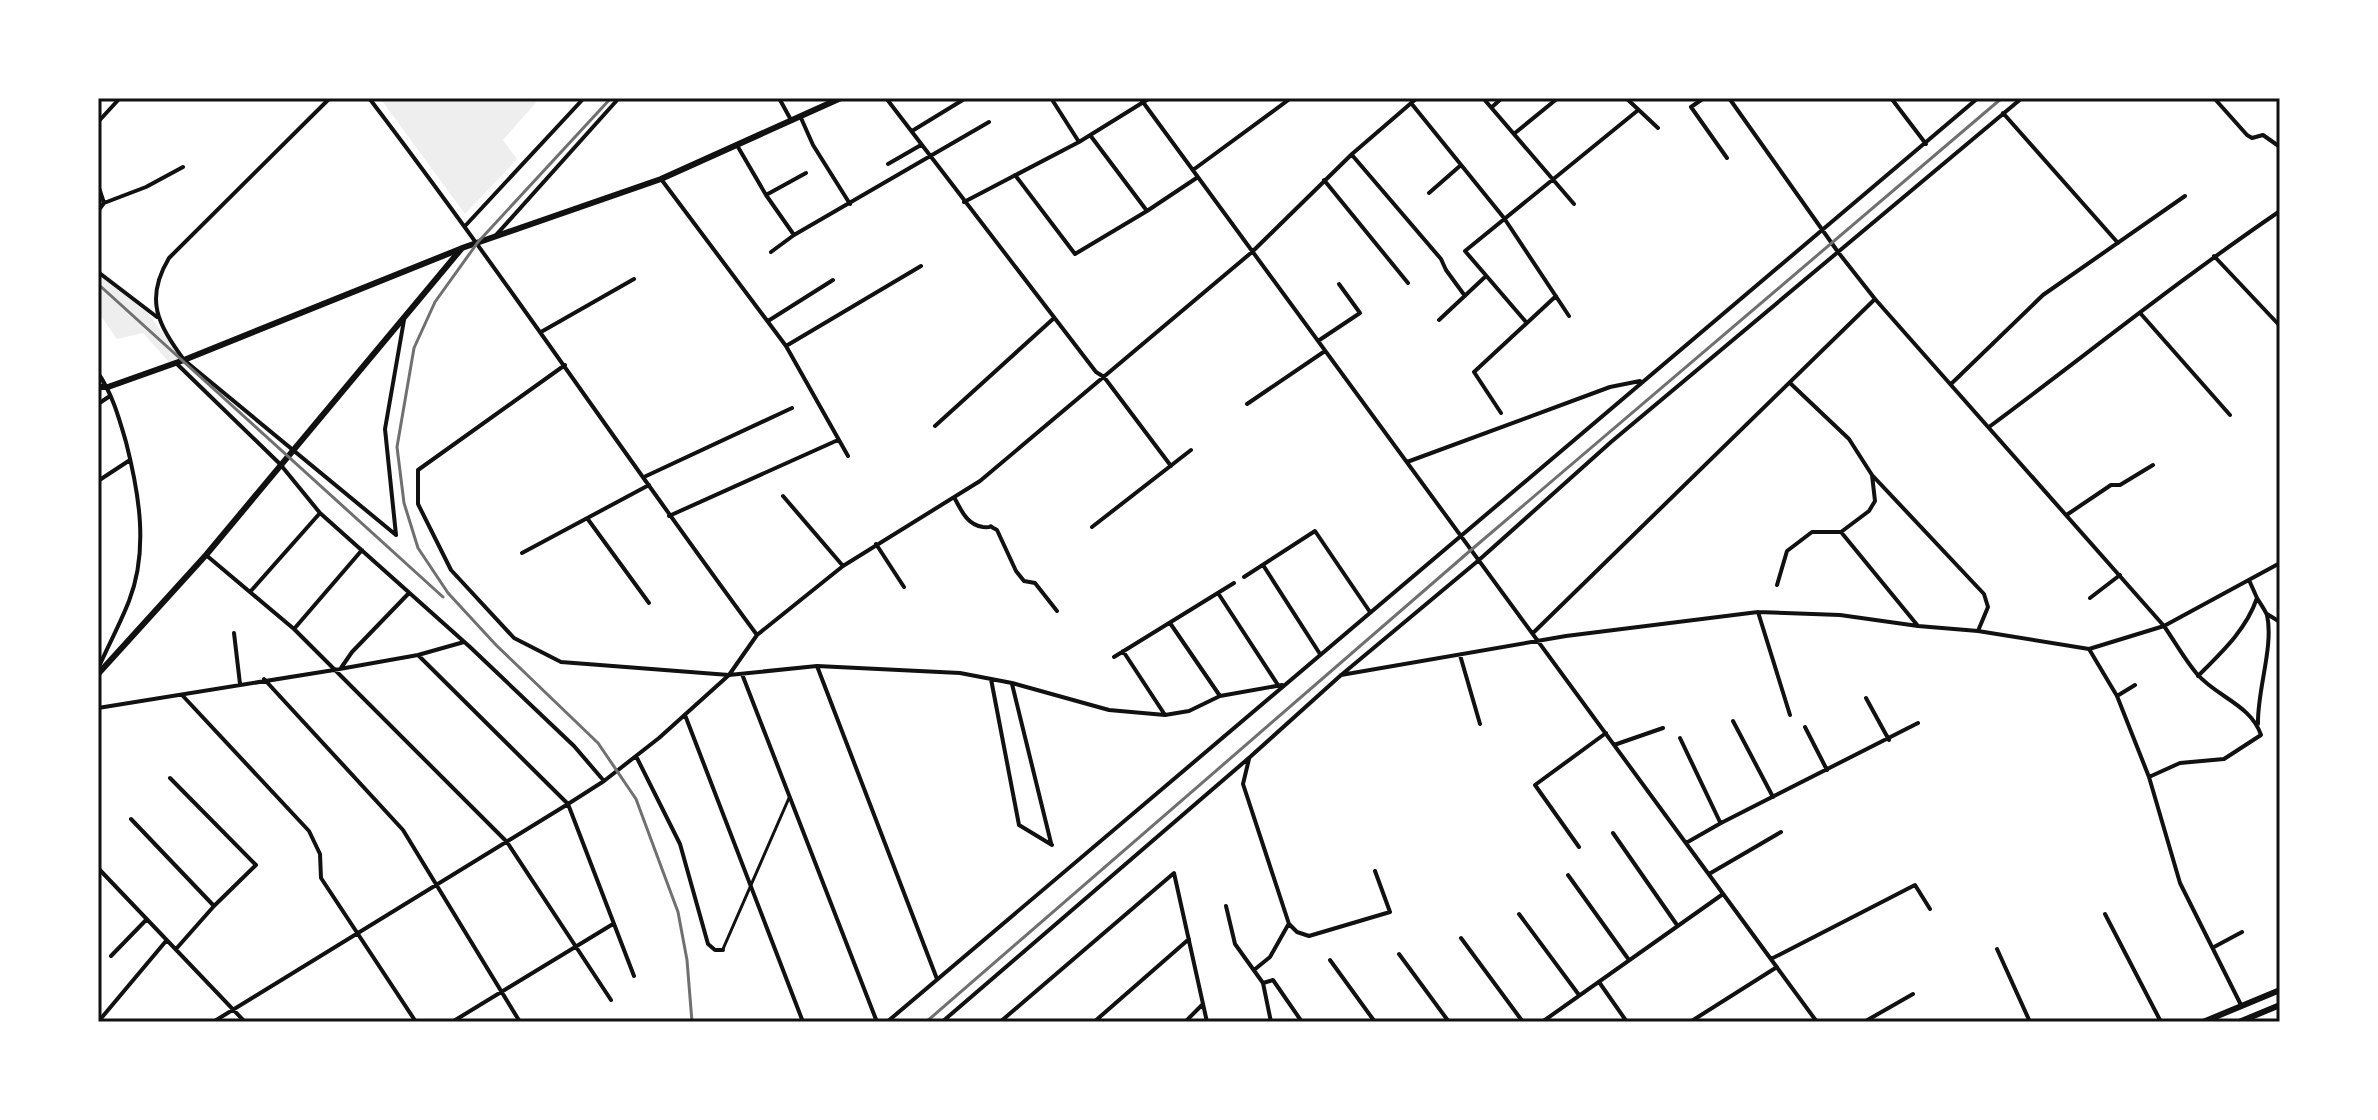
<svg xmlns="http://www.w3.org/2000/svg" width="2378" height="1120" viewBox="0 0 2378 1120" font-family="Rubik,sans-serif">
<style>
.green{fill:#eee}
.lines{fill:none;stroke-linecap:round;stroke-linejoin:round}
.pedestrian{stroke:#111;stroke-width:3}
.minor{stroke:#111;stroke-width:4}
.tertiary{stroke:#111;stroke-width:6}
.secondary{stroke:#111;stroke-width:6}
.rail{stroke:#707070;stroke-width:3}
.neatline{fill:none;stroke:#111;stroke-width:3}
</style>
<rect width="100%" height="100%" fill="#fff"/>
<path class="green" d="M380,98H540L503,140L517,159L465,214Z
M98,268L140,302L180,357L170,363L143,333L117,339L98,312Z"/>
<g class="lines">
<path class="pedestrian" d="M723,949L789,798"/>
<path class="minor" d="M330,98L169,258C144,300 158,324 184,360L396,535
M369,98C503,274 626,458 757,635
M779,98L791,120
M886,98L1096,372L1104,377L1171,466
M1051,98L1079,142
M1140,98L1817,1022
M1483,98L1574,204
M1626,98L1658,128
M1704,98L1691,107L1727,158
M1729,98L1838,252L1875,299L2164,626C2175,642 2185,660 2197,674C2217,697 2251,705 2261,735L2224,759L2180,763L2149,777
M1891,98L1926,144
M2214,98L2247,135L2252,138L2263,135L2280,147
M1411,103L1504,218L1569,316
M1492,107L1502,98
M2003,113L2118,243
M801,118L813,145L850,204
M98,122L120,98
M912,131L966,98
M1515,133L1558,98
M1090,135L1147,211
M738,147L766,195L794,235
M1352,155L1441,259L1446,270L1465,296
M888,164L921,145
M1193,170L1291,98
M1015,175L1075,254L1147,211L1198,177
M661,179L786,346L848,456
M1324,180L1408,283
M98,185L104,203
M1429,193L1461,165
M766,195L806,173
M964,202L1079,142L1150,98
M98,211L104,203L146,187L183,167
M466,225L584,98
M496,235L619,98
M771,252L794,235L989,122
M2214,256L2280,326
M98,272L157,317
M2141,314L2230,415
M1439,320L1486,276
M768,321L833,280
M1526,322L1465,251L1637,111
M541,332L634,279
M1318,341L1360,313L1339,284
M786,346L921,266
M177,364L280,464L320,513L470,647L574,746L604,781
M565,365L418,470V504L451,570L514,638L561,662L729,675L817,666L960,673L1012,683L1109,710L1165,715L1189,711L1220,696L1282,685
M98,373C112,393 119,418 126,442C139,493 149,550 129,601C120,624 108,646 98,669
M1790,383L1849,439L1872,475L1984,594L1988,607L1978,631
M1951,384L2043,295L2185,196
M98,404L110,396
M1247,404L1325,351
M1501,413L1474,372L1556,296
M935,426L1053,319
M1989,427C2086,355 2180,279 2280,211
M1407,462L1610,387L1640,381
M644,477L792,408
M98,481L130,460
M783,496L843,566
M954,497C961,510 967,525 983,527C998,528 984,523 997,530L1016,571L1024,581L1035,583L1057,611
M2068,514L2111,485H2120L2153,465
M669,516L838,440
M587,518L649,603
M1092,527L1191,450
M1841,532L1918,626
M396,535L385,429L404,320
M876,544L904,587
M522,553L649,485
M206,555L294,629L507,842L611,1000
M1263,565L1320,654
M1244,577L1315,531L1370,612
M1777,585L1787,551L1812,532H1841L1869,511L1875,501L1872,475
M250,592L320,513
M1218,593L1278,685
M2090,598L2120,575
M2257,598C2260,603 2265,610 2267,615C2274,646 2257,691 2258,724
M1758,612L1790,715
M2267,614L2280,622
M1170,623L1220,696
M294,629L362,550
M234,633L240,684
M1533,633L1875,299
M2089,649L2117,696L2149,777L2180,883L2241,1005
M1123,651L1165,715
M418,655L568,804L634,976
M1460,655L1480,724
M1114,657L1234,583
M817,666L937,979
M341,668L352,652L409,593
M742,674L877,1022
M1341,675L1566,636L1758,612L1840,615L1918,626L1978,631L2089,649L2164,626L2280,563
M2198,676C2222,652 2246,630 2257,598L2249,580
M264,679L403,830L520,1022
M991,679L1019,825L1052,845
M1012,684L1051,843
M182,695L309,831L320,854L321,878L416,1022
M2117,696L2135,685
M1866,698L1889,740
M98,708L334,670L418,655L464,642
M685,715L803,1022
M1733,721L1773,797
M1805,727L1827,770
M1680,738L1720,822
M1614,745L1663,728
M636,756L680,844L708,944L715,950H723
M1249,759L1243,784L1289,924L1297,932L1309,936L1390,912L1375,871
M170,778L256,865L214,906L176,949
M131,819L214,906
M1613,833L1677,925
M1686,843L1721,823L1918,723
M1579,847L1535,785L1606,733
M98,868L245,1022
M1709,874L1781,832
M1568,875L1629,960
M1226,906L1235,944L1263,983L1271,1022
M1519,914L1579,995
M2105,914L2161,1022
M1461,938L1523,1022
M2214,947L2242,932
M1997,949L2030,1022
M1399,954L1449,1022
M111,956L146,920
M1771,959L1915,885L1930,909
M1330,960L1375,1022
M1254,970L1270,957L1288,925
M1599,982L1627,1022
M1263,983L1273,980L1302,1022
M98,1022L166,941
M213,1022L568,804L604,781L659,738L729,675L757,635L843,566L980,481L1252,252L1352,154L1417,98
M452,1022L613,924
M887,1022L1978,98
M942,1022L1250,757L1340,676L1479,560L1611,442L2022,98
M1000,1022L1174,873L1207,1022
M1094,1022L1189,939
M1185,1022L1203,1004
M1542,1022L1723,894
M1690,1022L1777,967
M1864,1022L1913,994"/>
<path class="tertiary" d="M98,387H108L184,360L460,249
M2203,1022L2280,990
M2239,1022L2280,1005"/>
<path class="secondary" d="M98,674L206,555L462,248L661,179L841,98"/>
<path class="rail" d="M611,98L478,242L435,302L414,348L397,447L404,503L418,548L448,593L496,645L598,743L636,799L678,912L687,960L692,1022
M98,284L443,597
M926,1022L1471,550L2002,98"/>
</g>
<rect width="2378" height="1120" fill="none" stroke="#ffffff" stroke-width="200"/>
<rect x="100" y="100" width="2178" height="920" class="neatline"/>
</svg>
